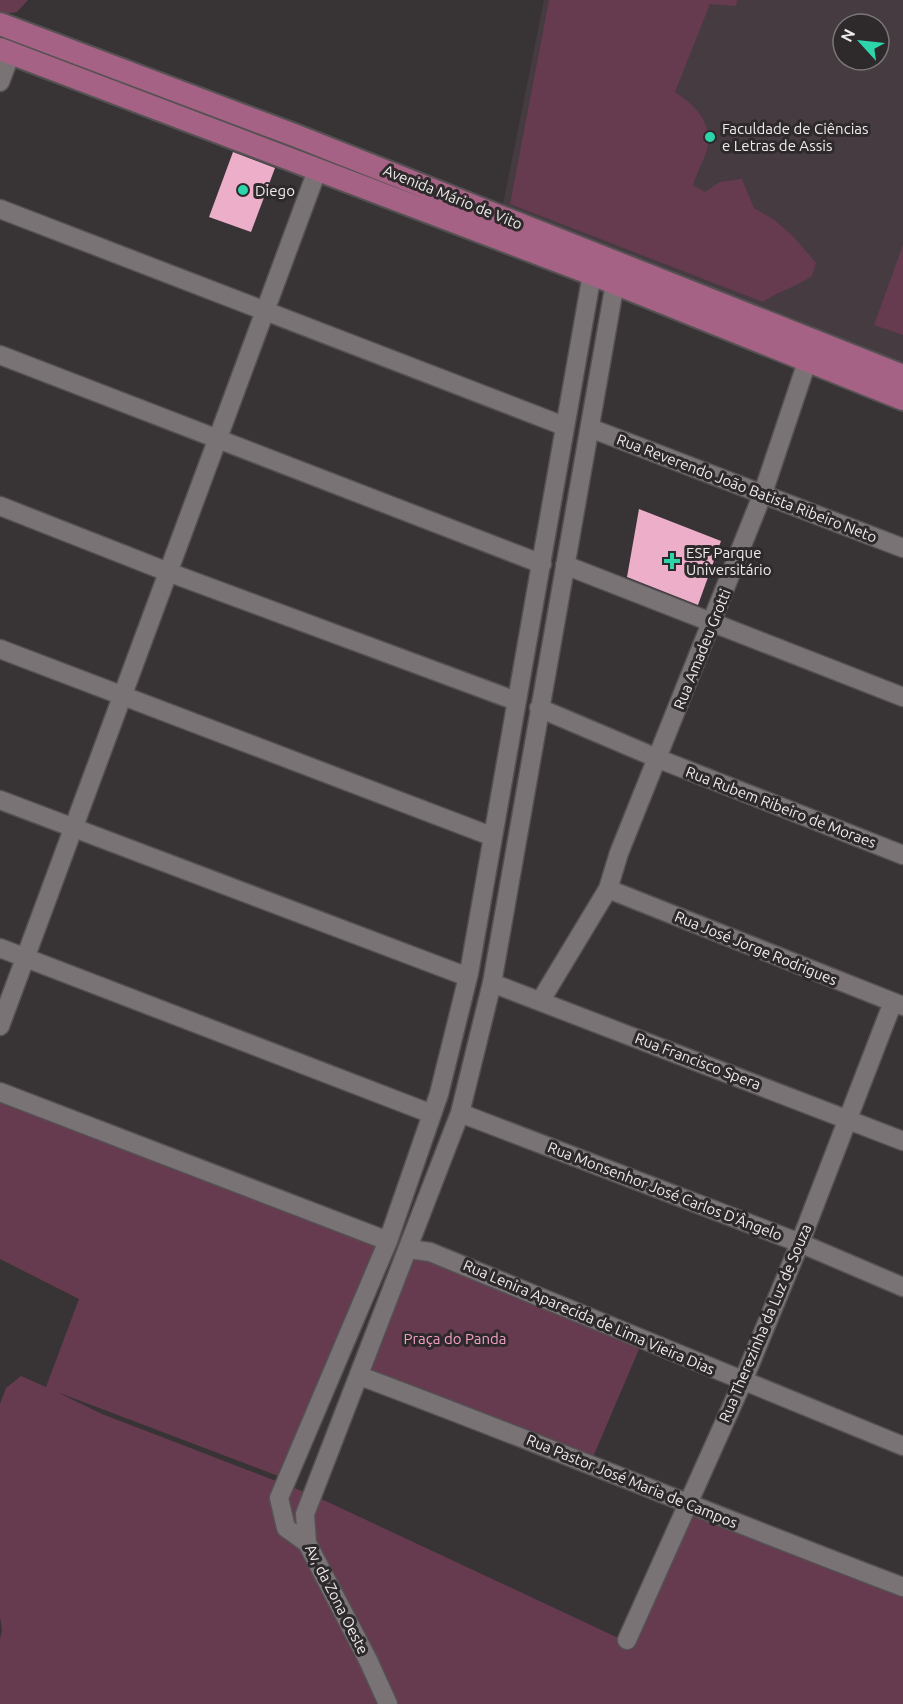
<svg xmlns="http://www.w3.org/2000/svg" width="903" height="1704" viewBox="0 0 903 1704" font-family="Ubuntu,sans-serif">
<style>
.built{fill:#453b40;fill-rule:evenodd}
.green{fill:#663b4f}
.building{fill:#ecaec9}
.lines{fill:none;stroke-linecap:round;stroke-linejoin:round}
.minor-casing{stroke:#555153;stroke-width:21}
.major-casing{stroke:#555153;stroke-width:26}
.minor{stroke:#797376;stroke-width:18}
.major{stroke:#a56284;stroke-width:22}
.poi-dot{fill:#2dd5ab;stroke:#2e292b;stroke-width:2}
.labels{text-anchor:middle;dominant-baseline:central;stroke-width:6;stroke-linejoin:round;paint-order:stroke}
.poi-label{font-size:15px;fill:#eeebec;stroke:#2e292b;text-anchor:start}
.street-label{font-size:15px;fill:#eeebec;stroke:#2e292b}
.park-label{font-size:15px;fill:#f5a0c7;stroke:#2e292b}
</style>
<rect width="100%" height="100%" fill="#383335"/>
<path class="built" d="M544,0H903V368L501,214ZM843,24H879V60H843Z"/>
<path class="green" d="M0,0H28L17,12L0,15Z
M549,0H737L736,6L710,4L675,92C693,105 711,119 708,145C706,158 696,173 693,185L705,192L720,182L742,179L754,208L773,219L792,235L816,263L812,276C796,287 779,291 763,302L510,204Z
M903,245V335L874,325Z
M0,1098L383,1246L286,1479L57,1392L102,1414L315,1496L629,1643L689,1508L903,1589V1704H0V1639L2,1630L0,1617V1404L6,1388L21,1376L46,1387L79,1299L0,1259Z
M406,1252L643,1340L590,1464L360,1376Z"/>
<path class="building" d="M233,152L275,168L251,232L209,217Z
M639,509L721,541L698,605L627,577Z"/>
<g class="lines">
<g class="minor-casing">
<path id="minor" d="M0,82L11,53
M0,209L564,426
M0,355L542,564
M590,428L903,548
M0,506L168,572L516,701
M565,565L903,697
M0,649L491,836
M539,708L659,759L903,855
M0,800L468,977
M608,889L903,1006
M0,948L432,1114
M492,983L903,1141
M541,1000L608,889L619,853L763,493L811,350
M0,1026L318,168
M0,1092L388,1241
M460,1113L800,1243L903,1287
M408,1249L430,1252L903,1446
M360,1376C542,1444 721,1518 903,1587
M307,1543L286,1528L279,1498L388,1241L439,1094L469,973L592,274
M627,1640L743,1381L800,1243L893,1002
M388,1704L368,1660L307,1543L305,1514L460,1113L492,983L615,283"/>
</g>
<g class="major-casing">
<path id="major" d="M0,24L294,135L903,376
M0,49L592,274L903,399"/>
</g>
<use href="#minor" class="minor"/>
<use href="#major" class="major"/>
</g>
<g class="poi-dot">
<circle cx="710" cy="137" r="6"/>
<circle cx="243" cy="190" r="6"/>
<path d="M669 552h6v6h6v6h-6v6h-6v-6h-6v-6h6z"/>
</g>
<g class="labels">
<g class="poi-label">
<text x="722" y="128">Faculdade de Ciências<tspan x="722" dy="17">e Letras de Assis</tspan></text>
<text x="255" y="190">Diego</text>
<text x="686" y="552">ESF Parque<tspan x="686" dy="17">Universitário</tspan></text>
</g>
<g class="street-label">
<text transform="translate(453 197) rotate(22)">Avenida Mário de Vito</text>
<text transform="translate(747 488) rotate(21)">Rua Reverendo João Batista Ribeiro Neto</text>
<text transform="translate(702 649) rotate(-68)">Rua Amadeu Grotti</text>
<text transform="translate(781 807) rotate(21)">Rua Rubem Ribeiro de Moraes</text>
<text transform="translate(756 948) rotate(22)">Rua José Jorge Rodrigues</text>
<text transform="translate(698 1061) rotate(21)">Rua Francisco Spera</text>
<text transform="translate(665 1191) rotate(21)">Rua Monsenhor José Carlos D'Ângelo</text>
<text transform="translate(589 1317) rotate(23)">Rua Lenira Aparecida de Lima Vieira Dias</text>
<text transform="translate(765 1323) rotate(-67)">Rua Therezinha da Luz de Souza</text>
<text transform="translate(632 1481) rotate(22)">Rua Pastor José Maria de Campos</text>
<text transform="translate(337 1599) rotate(63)">Av, da Zona Oeste</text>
</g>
<g class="park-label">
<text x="455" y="1338">Praça do Panda</text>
</g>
</g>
<g transform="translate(861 42) rotate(297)"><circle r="28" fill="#2e292b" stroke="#7b7778" stroke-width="1.5"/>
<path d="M0-4.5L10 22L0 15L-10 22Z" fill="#2dd5ab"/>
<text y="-9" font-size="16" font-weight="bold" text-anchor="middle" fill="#eeebec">N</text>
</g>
</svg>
